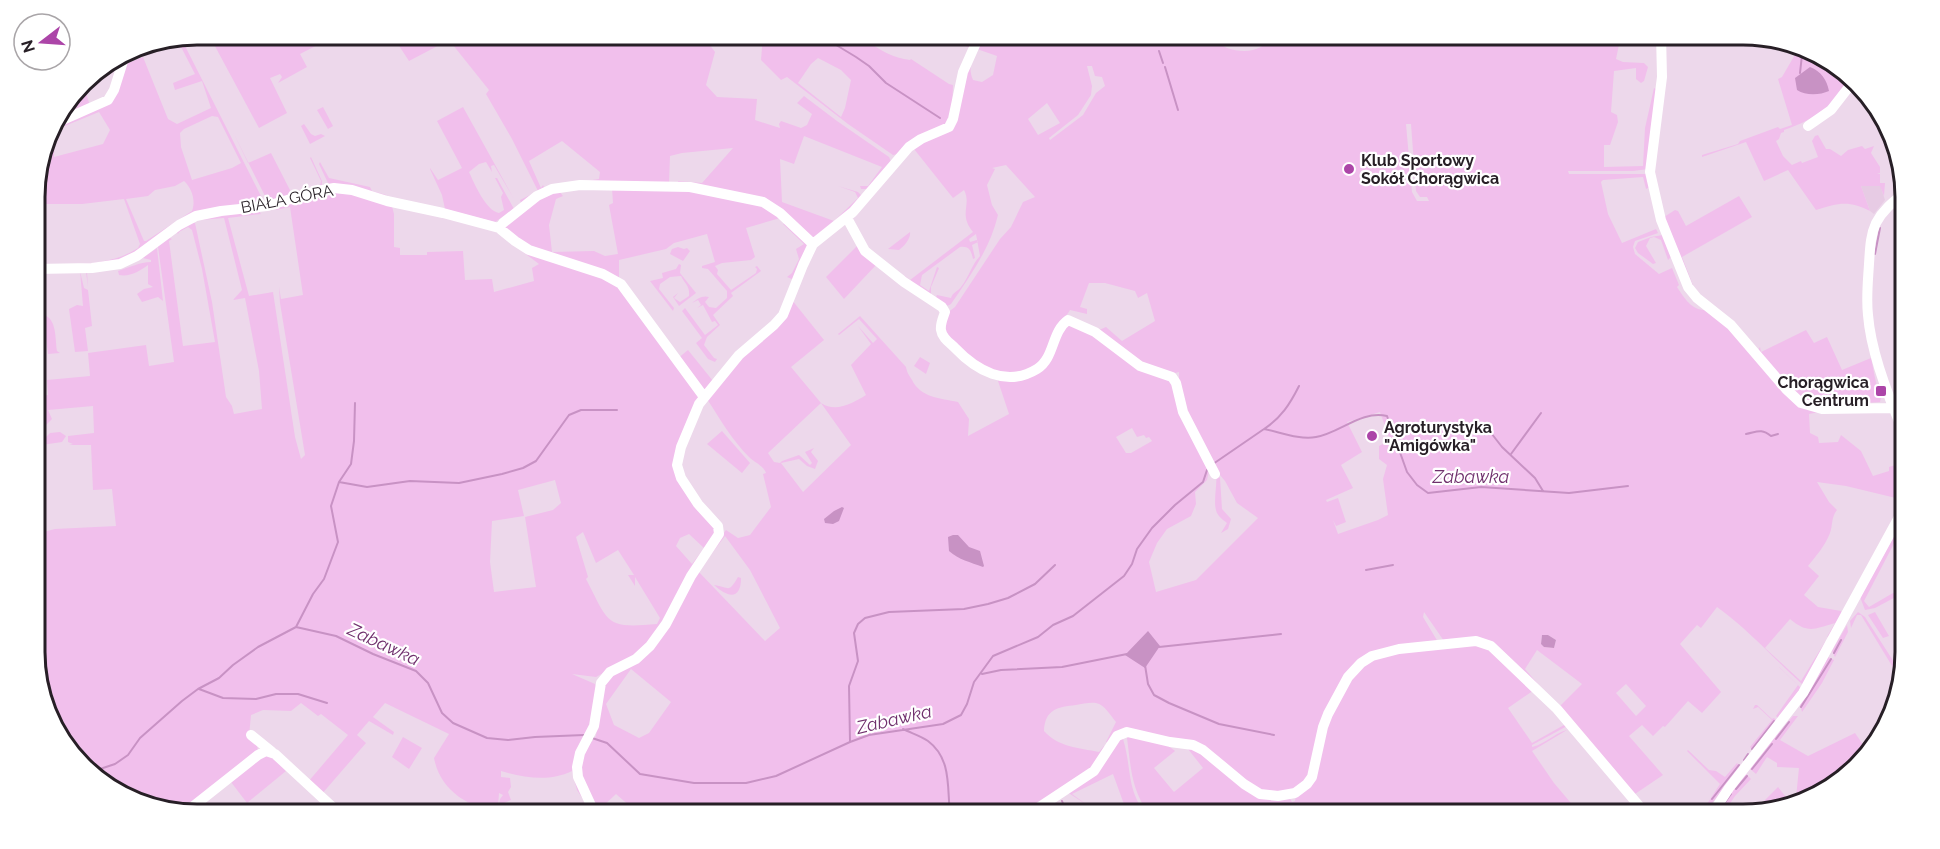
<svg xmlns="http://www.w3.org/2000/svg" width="1940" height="849" viewBox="0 0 1940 849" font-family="Raleway,sans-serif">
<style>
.built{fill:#e7cbe4}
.green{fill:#f1bfec;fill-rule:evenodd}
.water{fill:#c892c4}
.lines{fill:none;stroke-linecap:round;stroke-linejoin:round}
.stream{stroke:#c892c4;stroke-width:2}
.minor{stroke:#fff;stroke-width:10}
.poi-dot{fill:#ac45a8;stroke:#fff;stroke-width:2}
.labels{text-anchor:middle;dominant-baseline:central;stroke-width:4.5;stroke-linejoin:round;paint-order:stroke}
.poi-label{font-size:16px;font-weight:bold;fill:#271f26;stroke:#fff;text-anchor:start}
.street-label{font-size:16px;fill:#271f26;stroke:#fff}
.water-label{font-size:18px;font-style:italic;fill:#70306d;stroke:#fff}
.rim{fill:none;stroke:#271f26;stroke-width:3}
</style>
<rect width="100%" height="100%" fill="#edd8eb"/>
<path class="built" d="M1880,185L1885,200L1874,214L1870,211L1861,186Z"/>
<path class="green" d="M1143,34L1201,35C1212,36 1218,44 1227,48C1244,54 1265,52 1272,34L1339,35L1370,39L1373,34L1621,35L1616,59L1623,62L1644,63L1648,67L1644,81L1641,83L1636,79V68L1614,71L1611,112L1617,115L1618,122L1610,145H1604V167L1643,166L1645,128L1654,88L1658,90L1649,144L1648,169L1633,171H1568L1569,174H1647L1650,187L1646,189L1643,177L1603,180L1601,182L1608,214L1622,243L1656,229L1658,233L1635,241L1633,247L1635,254L1659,274L1672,268L1679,285L1677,287C1685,299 1692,311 1707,310L1730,328L1794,401L1806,408L1819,412L1809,414L1810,433L1818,437L1819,443L1838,442L1841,435L1861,451L1873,476L1889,471V467L1905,462V497L1896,515H1894L1900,499L1846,486L1817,482L1829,502L1837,510C1831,517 1833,525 1830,533C1825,546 1816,556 1808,566L1819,576L1804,595L1818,607L1841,611L1843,615L1832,635L1827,637L1835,623C1814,629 1808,634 1790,619L1765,648L1801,681L1825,642L1826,647L1805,684H1802C1773,658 1749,630 1717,607L1701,628L1697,625L1680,644L1721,692L1702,713L1688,701L1665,727L1663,726L1653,736L1642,725L1629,736L1663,775L1632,796L1561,711L1560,706L1582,684L1537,650L1525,669L1543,690H1542L1487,641L1477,639L1444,641L1424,612L1423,617L1438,642L1408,645V649L1474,643C1497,644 1544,698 1561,716L1534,690L1508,708L1532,743L1564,725V722L1569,725L1532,745V747C1546,744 1558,730 1572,729L1576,733V737L1571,730H1567L1532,751L1554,783L1576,809L1569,814H1288L1292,812L1289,805L1262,814H1149C1131,789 1131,768 1127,738L1130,735L1165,743L1175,751L1154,768L1174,792L1203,768L1188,749L1180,746C1206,742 1232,784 1256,794C1267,798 1277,798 1289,797L1292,802L1295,801L1296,796C1321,784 1317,753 1324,730C1331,705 1348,675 1369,659L1368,656C1348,666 1326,708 1320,729C1315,744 1316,760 1310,775C1303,786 1294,792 1280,793C1245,796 1230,763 1203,748C1197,744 1127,728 1122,730C1116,732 1113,737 1110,742H1106L1116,722C1110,715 1105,705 1096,703C1090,702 1082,704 1076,705C1058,707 1045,709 1044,731C1058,747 1079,748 1099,752L1104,746L1106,747V750L1099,763L1092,770L1025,814H662L649,807L642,814H639L616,794L599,810L601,814H597L580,778L579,763L581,756L596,736L603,684L609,676L627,666L623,662L596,677L572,674L595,684L597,688L593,725L585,735L575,765L578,783L593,814L577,790L572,771C549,782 526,778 501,771V777L510,778L511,787L508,792L511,800L499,805L500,799L503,795L499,793L498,807L500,808V812C468,808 440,790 434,758L449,734L385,703L373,717L394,732L393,735L369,721L357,735L366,743L321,795L308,782L348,735L321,714L318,716L301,703L291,711L263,710L251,715L249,736L257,745L258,751L183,812L135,802L68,751L36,674V570C48,552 36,549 36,534L55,529L116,526L112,489L93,490L91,445H69L73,444L68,442V436L94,433L93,406L48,410L52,419L45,426L40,419L35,416V396L48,395L47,380L90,376L88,353L146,345L149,366L174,362L158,247L125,266L87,272L88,287L86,272L117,267L131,262L167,237L172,239L169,241L183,346L215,342L202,269L192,230L188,227L179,232L178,234L176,231L190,222L195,223L212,302L226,397L232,406L234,414L262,409L259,371L245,298L233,300L242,290L224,218L200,220L205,217L258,210L261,214L228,218L249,296L273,292L295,437L301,459L305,455L280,303L279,287L281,299L303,295L290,207L276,210L277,206L318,192L339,190L392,206L394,214V247L400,248V255H427V252L463,251L465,280L492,279L494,292L534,281L532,268L539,264L503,237L506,231L504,227C517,212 538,193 559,191L563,196L556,199L549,225L552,252L594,251L605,256L618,254L609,205L613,203L612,188C652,189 753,185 780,218L746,228L755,257L751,260L722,263L715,266L718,270L717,274L731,290L756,273L757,269L755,267L757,266L761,271L731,293L733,296L713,315L720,325L707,337L704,345L714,358L717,359L715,362L708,359L696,343L702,338L682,311L685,308L705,335L718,325L715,321L712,322L703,305L697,308L701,305L698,300L692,303C697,299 702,295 709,297L705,302L709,307L716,308L727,298V291L708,269L702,268V266L715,262L707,234L674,243L666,249L619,260V285L700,397L680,444L675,466L680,481L712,524C721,542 697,561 689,575L690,580L697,570L765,641L780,628L750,570L725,536L704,564L703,562L726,530L738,538L750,535L771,507L763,474L766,473C763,465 755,463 749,457C732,440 720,419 707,399L740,357L782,321L792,300L824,340L791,367L821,403C836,413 853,403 866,395L851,365L871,344L858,326L873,343L877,339L859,319L839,335L838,334L860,316L906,367C907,373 909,375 912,380C921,398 940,398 958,402L969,419L968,436L1009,414L997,378C1035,378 1044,372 1057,337C1060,331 1062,326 1069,323C1098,326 1115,354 1139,368C1152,375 1167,371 1175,385L1179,383V372L1171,374L1142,366L1100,333L1099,330L1106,327L1122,341L1155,321L1147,293L1138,298L1135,291L1105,283H1089L1080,307L1087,309V314L1070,310C1066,317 1060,322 1057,329C1049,342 1048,359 1033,368C1005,385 978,369 958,349C953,344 946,338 944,331C942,324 945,318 947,313L955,307L1000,239L1011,227L1023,202L1035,197L1006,165L992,168L995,169L987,185L992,205L998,215C990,249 970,276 951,304C945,308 941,304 935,300L937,295L951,298C953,292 957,292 961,287C969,277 972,264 980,256L976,234L969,239L970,242L977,240L978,242L972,245L975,258L973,259C971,250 969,246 960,247L922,275L920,285L929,291L937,267L939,268L931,287V295L928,296L903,278L905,276L910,280L973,232C958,214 972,205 964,190L953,198L914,149L895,167V163L912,147L943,132L954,123L966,68L982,35ZM977,49L997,56L993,75L982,82L973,80C968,68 971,61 977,49ZM1087,66H1092L1095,76L1102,77L1105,86L1096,93L1083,115L1050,140L1049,138L1078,115L1091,95L1092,86ZM1047,103L1060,123L1038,135L1028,119ZM1406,124H1411L1416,191L1420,197H1427L1429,201H1417L1412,192ZM821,403L851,445L803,492L781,463L799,459L807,466L815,469L818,461L811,452L814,448L805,452L812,463L810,465L799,455L782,461L780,463L774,462L768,453ZM1380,412L1390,440L1379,446V459L1387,465L1383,479L1388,515L1378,520L1338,534L1333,520L1336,526L1346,522L1338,498L1327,502L1326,500L1353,488L1341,465L1362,452L1347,422ZM1132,428L1137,437L1144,435L1146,438L1149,437L1152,441L1131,453H1126L1116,437ZM1215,469L1225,481L1237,503L1258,518L1196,580L1156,592L1149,562L1157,543L1167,529L1191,516L1196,504L1195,492L1207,480L1209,471ZM555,480L561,503L553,510L525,517L536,587L494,592L490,562L492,521L524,516L518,490ZM583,532L596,563L618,550L634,575H628L635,586V577L660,618L657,624C605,629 609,623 586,579L588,577L576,537ZM689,534L704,548L692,564L676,546L680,538ZM1542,635H1548L1556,640L1554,648L1544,647L1541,644ZM631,669L671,702L649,733L639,738L614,725L606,704ZM1626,684L1646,706L1636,716L1616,693Z
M209,35H337L300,54L307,67L278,83L282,77L280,74L270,78L287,113L259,128Z
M392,35H709L706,40L715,52L706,85L717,97L757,99L755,120L780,128L779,124L781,121L801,128L807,125L812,114L797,103L804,96L837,121L889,157L891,162L868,189H861L859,183L860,186H868L882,167L804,136L794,164L780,159L782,202L834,221L858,198L855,192L838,186L858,192L861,195C858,213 832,226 819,237L812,239C797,232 790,216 777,207C754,192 706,186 678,184V181L702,183L733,148L682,153L670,156L669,184L626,181L554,186L599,179L600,172L562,141L529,161L541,188L543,185L544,187L542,191L521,203L520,200L538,191L512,139L486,94L489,90L449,40L409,61Z
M763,35H866V39C878,50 894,58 910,60L911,59L949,84L953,85L952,110L947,125L898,154L893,155L848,124L787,77L781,80L761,60ZM818,58L841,70L851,80L845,108L841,117L798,83L811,64Z
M943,35H977L970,48Z
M181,38L263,200L261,204L207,212L114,263L35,266V262L38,265C72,264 109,267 138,248L140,244L124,199L82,204H35V186L51,125L100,108L126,64L143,57L168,119L177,124L211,108L202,81L175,90L173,83L195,74L179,43L165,50L164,47ZM99,112L110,130L103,144L54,157L55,130ZM212,116L218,117L241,163L232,168L192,180L181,147L180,133L184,129ZM184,181C192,188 196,201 192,211L146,241H144L126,199L148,196L155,190L175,186Z
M160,42L145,51L129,57L130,50L135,47Z
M1800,46L1805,47L1851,82C1829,107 1816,119 1784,130V132L1781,133L1779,139L1776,141L1783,156L1792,165L1801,161L1802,163L1818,157L1812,141L1815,136L1818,135L1826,149H1830L1841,156L1848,150L1862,146L1865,149L1874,146L1871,153L1880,167V173L1877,174H1880V183H1885L1884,196L1880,186H1861L1870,211C1849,200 1838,203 1816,210L1788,170L1764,181L1746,142L1702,157V155L1738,144L1740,141L1778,127L1780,129L1792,125L1778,79L1782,77Z
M83,83L90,106L74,112L70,101Z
M323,107L333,126L328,129L317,110Z
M463,107L514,199L494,165L491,166L492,172L486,162L479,164L469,172C474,183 486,211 499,213L504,210L501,197L503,193L495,178H497L514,209L495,222L445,209L442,195L430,169V168L438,180L462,168L437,121Z
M304,124L311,134L315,136L321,134L325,136L310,144L301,126Z
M233,132L248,163L271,153L292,194L320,185L321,181L310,158L311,157L322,181V185L268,202Z
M320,162L329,178L370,187L372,191L386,195L385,197L331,185L328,183L319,164Z
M1739,196L1752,217L1682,257L1696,293L1664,217L1675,210L1678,211L1686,226Z
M785,223L809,244L794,280L787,277L792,273L799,259L796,249L804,244L783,224Z
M910,232C911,238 905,246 899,250L888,249Z
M1663,235L1671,257L1668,260L1661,240L1654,237L1650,238L1646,246L1656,263L1653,264L1638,253L1635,248L1638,242L1651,237Z
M857,246L877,264L844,299L826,277Z
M678,247L684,249L687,248L690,251L683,261L670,254L672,249Z
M157,248L163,301L158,297L142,302L137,294L144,289L153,287L148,284V265C140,271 130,277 119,275L118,271C128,268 140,262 151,262V260L143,258Z
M679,264L681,265L680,273L696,293L679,306L673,297L678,293L674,298L680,302L689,296C690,286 685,284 681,276L670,277L660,284L659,289L674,308L673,311L650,281L663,278L662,273L676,269Z
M80,271L84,288L88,290L92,326L85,328L88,351L75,352L69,309L77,305L83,306Z
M44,315C57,319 55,339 57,351L60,353L48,354L44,322L35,323V318Z
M1806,330L1814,343L1827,337L1842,370L1871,358L1868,345C1873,363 1875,385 1881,398L1880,402L1822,406L1802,400L1758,350L1760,347L1761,352Z
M688,350L713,381L704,392L677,359Z
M920,357L930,363L926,374L914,366Z
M722,431L750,463L742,473L707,444Z
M60,432L66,436L62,442L35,446V439L45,438L50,433Z
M1216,474L1220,478L1222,509L1231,519L1228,529L1221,533L1227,523C1225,521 1221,519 1219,516C1211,507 1218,486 1216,474Z
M1898,529L1901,530L1864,601L1869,607L1893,593L1905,592L1875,608L1865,610L1860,597Z
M738,577L741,578C741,601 727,597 714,585C730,587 728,594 738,577Z
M1858,612L1865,617L1901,673L1900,679L1861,615H1857L1851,628L1850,621Z
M1875,612L1889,636L1883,638L1868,615Z
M1847,625L1848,632L1835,657L1832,651Z
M1762,651L1800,687L1801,688L1778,718L1776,716L1798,685Z
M1828,657L1834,660L1822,683L1802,712L1800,704Z
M1755,705H1757L1772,719L1774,718L1776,720L1754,751L1750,747L1772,720L1758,707L1753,709Z
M1793,716H1798L1780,740L1808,756L1855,733L1866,749L1842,781L1796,798L1799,768L1777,767V763L1767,757L1756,774L1749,768Z
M403,737L422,748L409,769L392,757Z
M1118,739H1123C1132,768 1126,789 1146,814H1142L1135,803L1125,807L1113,774L1072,794L1090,807L1067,792Z
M1688,750L1709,770L1716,771L1725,777L1737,763L1740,766L1709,807H1705L1720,784L1687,751Z
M263,755L274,757L286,771L247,803L231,782Z
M1745,773L1751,779L1735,796L1723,814H1715Z
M1778,787L1789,801L1751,814Z"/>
<path class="water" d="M1810,67C1821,71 1827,80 1829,91C1820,95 1806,96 1797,90L1795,78Z
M842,507L844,508L839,521L833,524L825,523L824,519L834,511Z
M953,535H958L969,547L980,551L984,566L983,567C970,562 959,560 949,551L948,537Z
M1148,631L1160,646L1145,668L1125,655Z
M1542,635H1548L1556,640L1554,648L1544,647L1541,644Z"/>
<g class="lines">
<path class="stream" d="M818,34L856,57L869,66L886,83L940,118
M1159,51L1163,63
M1165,67L1178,110
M1800,73L1803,46
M1875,254L1880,228
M1264,429C1281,418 1290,404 1299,386
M1488,429L1502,447L1535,478L1543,491
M1746,434C1757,432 1761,428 1771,436L1778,434
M1511,454L1541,413
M1213,464L1264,429C1280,432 1299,440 1316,437C1340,433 1361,410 1387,416L1407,472L1417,485L1428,493L1481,487L1569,493L1628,486
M339,482L367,487L410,481L459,483L502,474L523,468L536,461L569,415L581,410H617
M1366,570L1393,565
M296,627L313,594L324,579L338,542L331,506L339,482L351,464L354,441L355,403
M1159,647L1281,634
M1834,653L1841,640
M1145,665L1148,684L1154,695L1169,703L1219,724L1274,735
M982,674L1001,670L1062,667L1127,654
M199,689L223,698L256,699L276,694H298L327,703
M1801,707L1831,659
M903,729C911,733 921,736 928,741C952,759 947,788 950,814
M592,738L607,743L640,774L694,783H746L776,776L850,742L869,735L943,724L961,715L967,704L974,682L993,656L1038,637L1053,625L1073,616L1124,576L1132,564L1137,549L1152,528L1175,505L1203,482L1207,470
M1776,739L1789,722
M850,741L849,686L858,661L854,633L858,624L865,618L889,612L964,609L988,604L1008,598L1035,584L1055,565
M1752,749L1774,721
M1744,760L1748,754
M1752,769L1772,744
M94,771L115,764L128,755L140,738L182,701L198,689L219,678L233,665L258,647L296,627L336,636L373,654L416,671L428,683L442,713L453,723L487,738L508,740L535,737L584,735
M1736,789L1747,776
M1712,799L1739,765
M1062,801L1064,806L1072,810L1075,814
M1723,805L1731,794
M1705,814V812"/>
<path class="minor" d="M1661,34L1662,77L1650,172L1661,220L1688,287L1697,298L1731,325L1786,389L1801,403L1822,409L1893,408
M1808,126L1831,110L1852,83
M50,129L56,123L108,100L114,90L126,52
M1904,193C1893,202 1883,210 1876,223C1870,236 1870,250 1869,264C1868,281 1866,298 1868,315C1871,354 1889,399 1905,435
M847,218L865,251L904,282L942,307L945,312C943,318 940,324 941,330C942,338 950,343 955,348C976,370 1006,388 1037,369C1055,358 1051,332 1068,320L1095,332L1140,366L1172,377L1176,383L1183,412L1215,474
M499,228L503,223L537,196L552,189L580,185L690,187L763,202L780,213L813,244
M35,269L92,268L120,264L137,256L179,225L196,216L221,211L267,206L318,191L334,188L352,190L387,201L443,213L499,228L515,241L529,250L603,274L621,284L704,397
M251,735L272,752
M186,812L258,755L266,751L275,754L340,814
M595,814L578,777L577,767L580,753L594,726L601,683L610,672L636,659L650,646L666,624L691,576L719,534L718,526L698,504L681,478L677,465L681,447L699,404L739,355L774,325L783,315L803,265L813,244L853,212L909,147L921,139L949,127L953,119L963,72L980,34
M1029,814L1094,771L1117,736L1127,732L1170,742L1193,745L1203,750L1244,784L1260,794L1278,796L1295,793L1307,784L1312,777L1323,727L1328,714L1348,677L1361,663L1372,656L1399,649L1476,641L1491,646L1557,709L1646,814
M1712,814L1729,788L1803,693L1905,506"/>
</g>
<g class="poi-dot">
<circle cx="1349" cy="169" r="6"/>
<rect x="1875" y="385" width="12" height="12" rx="3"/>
<circle cx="1372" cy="436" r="6"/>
</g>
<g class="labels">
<g class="poi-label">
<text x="1361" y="160">Klub Sportowy<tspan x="1361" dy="18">Sokół Chorągwica</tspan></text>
<text x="1869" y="382" text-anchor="end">Chorągwica<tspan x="1869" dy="18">Centrum</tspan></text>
<text x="1384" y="427">Agroturystyka<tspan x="1384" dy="18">"Amigówka"</tspan></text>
</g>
<g class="street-label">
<text transform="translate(287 199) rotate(-11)">BIAŁA GÓRA</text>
</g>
<g class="water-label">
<text x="1471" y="476">Zabawka</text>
<text transform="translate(384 644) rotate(25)">Zabawka</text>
<text transform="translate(894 719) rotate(-13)">Zabawka</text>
</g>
</g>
<path d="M0 0H1940V849H0ZM197 45H1743A152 152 0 0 1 1895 197V652A152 152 0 0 1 1743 804H197A152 152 0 0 1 45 652V197A152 152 0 0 1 197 45Z" fill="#fff" fill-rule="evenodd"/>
<path class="rim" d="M197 45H1743A152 152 0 0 1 1895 197V652A152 152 0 0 1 1743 804H197A152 152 0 0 1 45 652V197A152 152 0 0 1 197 45Z"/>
<g transform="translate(42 42) rotate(253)"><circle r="28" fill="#ffffff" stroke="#a9a5a8" stroke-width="1.5"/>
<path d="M0-4.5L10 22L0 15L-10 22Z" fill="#ac45a8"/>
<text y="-9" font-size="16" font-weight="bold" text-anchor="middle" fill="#271f26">N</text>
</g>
</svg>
